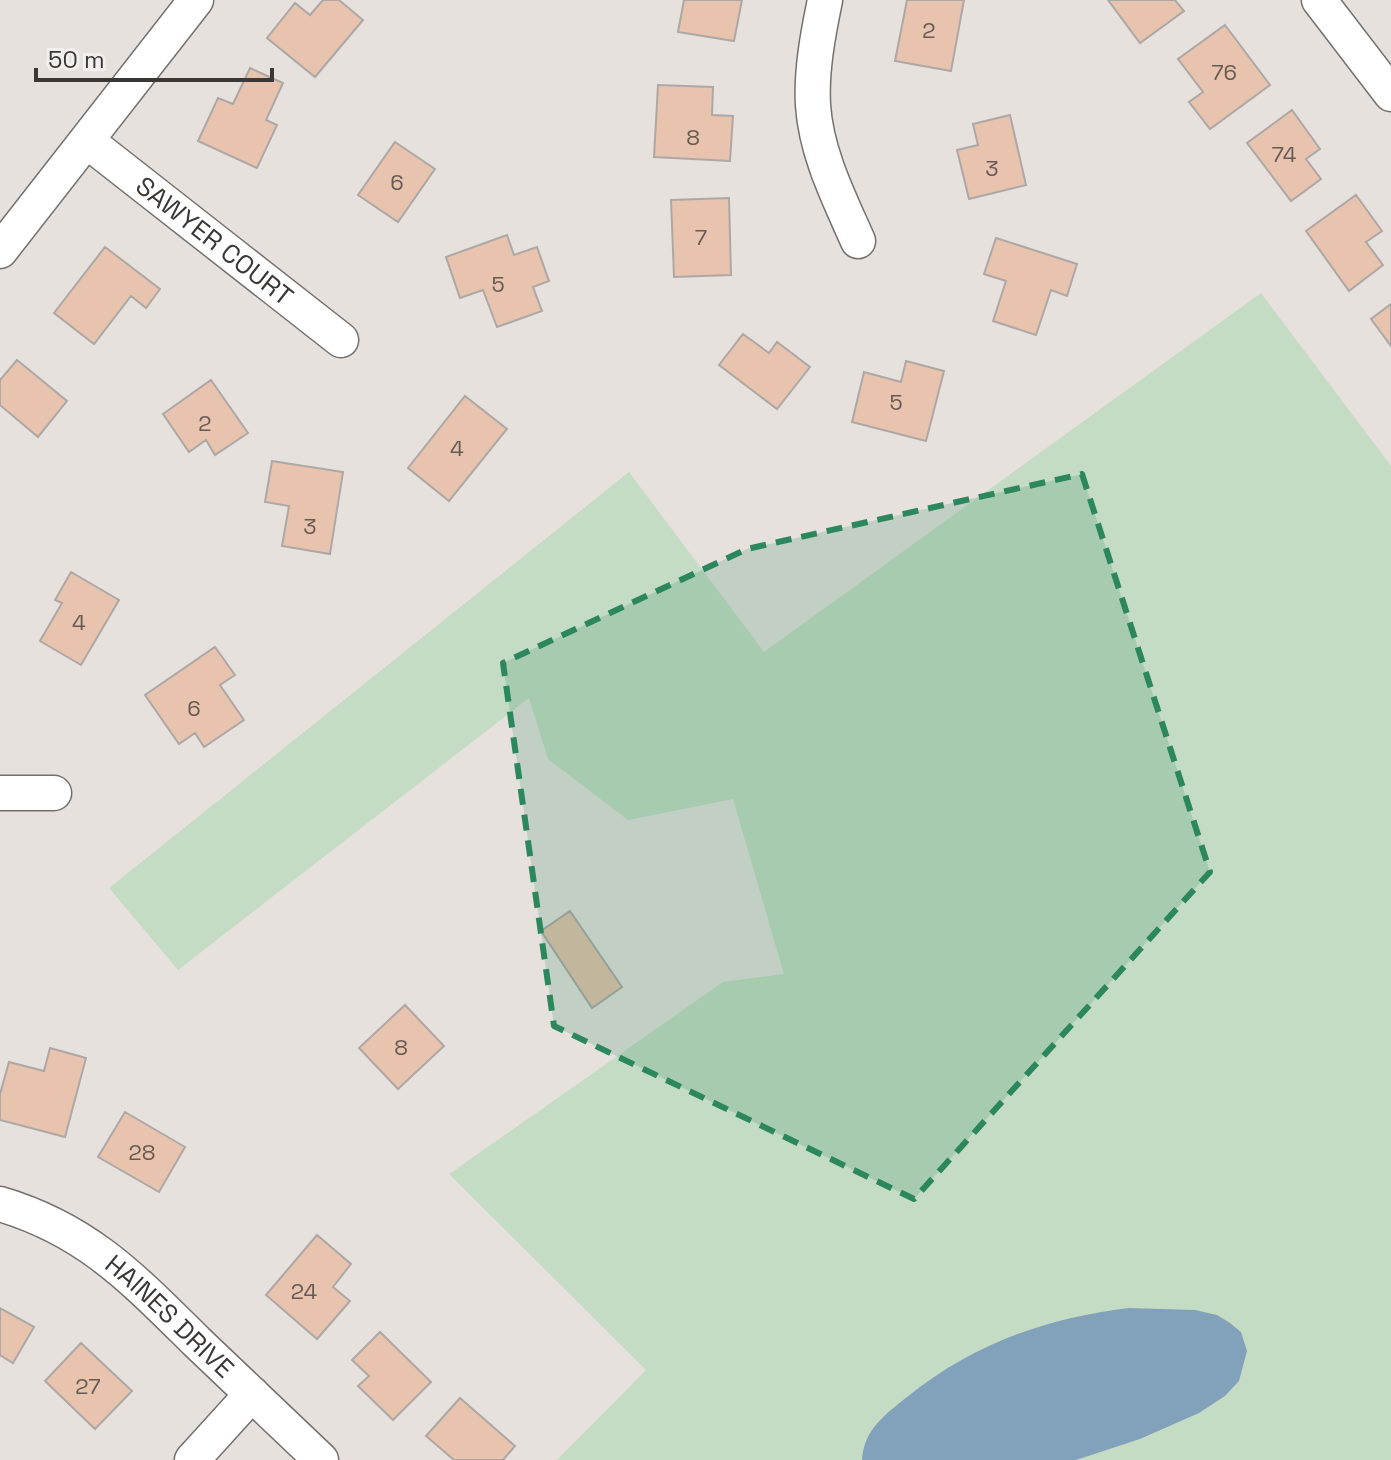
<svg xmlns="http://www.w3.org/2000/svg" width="1391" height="1460" viewBox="0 0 1391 1460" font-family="'Space Grotesk',sans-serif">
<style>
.green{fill:#c5dcc4}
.water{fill:#82a2bb}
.building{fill:#e8c3ad;stroke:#ada8a6;stroke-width:2}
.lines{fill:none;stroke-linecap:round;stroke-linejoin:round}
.minor-casing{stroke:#74706d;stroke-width:37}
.minor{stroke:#fff;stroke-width:34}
.marked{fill:#2d875d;fill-opacity:0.2;stroke:#2d875d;stroke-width:6;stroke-dasharray:16 10;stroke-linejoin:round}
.labels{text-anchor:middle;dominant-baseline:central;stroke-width:7;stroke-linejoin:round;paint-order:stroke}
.number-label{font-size:22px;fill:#665b54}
.street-label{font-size:26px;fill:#3a3837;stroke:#f4efec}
</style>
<rect width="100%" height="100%" fill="#e7e1de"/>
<path class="green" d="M1261,293L1391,466V1460H557L646,1370L449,1174L723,982L784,974L733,799L628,820L548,759L529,698L178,970L109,888L629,472L764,652Z"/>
<path class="water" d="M1129,1308L1195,1310L1217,1315L1230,1323L1241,1332L1247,1351L1239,1381L1225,1396L1199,1413L1140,1439L1076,1460H862C864,1429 885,1415 907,1397C975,1343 1043,1319 1129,1308Z"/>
<path class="building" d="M323,0H339L363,20L315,77L267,38L295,3L310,15Z
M684,0H742L734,41L678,32Z
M907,0H964L951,71L895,61Z
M1108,0H1175L1184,11L1140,43Z
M1225,25L1270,85L1210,129L1189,102L1203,92L1178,59Z
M250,68L283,83L266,120L277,125L257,168L198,141L218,98L233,104Z
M658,85L713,87L712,115L733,116L730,161L654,157Z
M1292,110L1320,149L1306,159L1321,179L1291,201L1247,143Z
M1010,115L1026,185L969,199L957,150L978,145L973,124Z
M395,142L435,169L398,222L358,195Z
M1356,195L1382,231L1366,242L1383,265L1349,291L1306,231Z
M729,198L731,275L674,277L671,200Z
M507,235L514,255L537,247L549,281L533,287L542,311L497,327L483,290L460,298L446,257Z
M996,238L1077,264L1067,296L1051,290L1036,335L993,321L1006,281L984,274Z
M105,247L160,289L146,308L131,296L94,344L54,313Z
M1391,304V346L1371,319Z
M743,334L769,353L777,342L810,367L777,409L719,365Z
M17,360L67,401L38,437L0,405V380Z
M906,361L944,371L926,441L852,422L864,372L901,382Z
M211,380L248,433L215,455L206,440L189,452L163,414Z
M465,396L507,429L449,501L408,468Z
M272,461L343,472L330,554L282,546L289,506L265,502Z
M71,572L119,600L81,665L40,641L62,603L55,600Z
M215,647L235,675L220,685L244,720L204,747L195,733L179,744L145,695Z
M570,911L622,987L592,1008L541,931Z
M405,1005L444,1046L398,1089L359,1048Z
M50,1048L86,1058L65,1137L0,1120V1094L9,1062L44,1071Z
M125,1112L185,1147L159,1192L98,1157Z
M317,1235L351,1264L333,1287L350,1301L317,1339L266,1295Z
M0,1308L34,1327L13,1363L0,1355Z
M380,1332L431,1382L393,1420L358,1386L369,1376L352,1360Z
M81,1343L132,1391L95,1429L45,1381Z
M460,1398L515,1446L503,1460H454L426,1436Z"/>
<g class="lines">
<g class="minor-casing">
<g id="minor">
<path d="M825,0C818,34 811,71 813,105C816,153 839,198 858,241"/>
<path d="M1319,0L1391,94"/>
<path id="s1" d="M87,141L341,340"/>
<path d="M0,251L196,0"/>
<path d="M0,793H54"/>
<path id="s2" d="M0,1204C88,1230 134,1280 197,1342C238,1381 280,1421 321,1460"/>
<path d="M192,1460L252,1394"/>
</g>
</g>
<use href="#minor" class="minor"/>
</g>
<path class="marked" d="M1082,474L1210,872L914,1199L554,1026L503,663L747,549Z"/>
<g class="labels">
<g class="number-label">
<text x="929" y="30">2</text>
<text x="1224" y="72">76</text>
<text x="693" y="137">8</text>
<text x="1284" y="154">74</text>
<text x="992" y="168">3</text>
<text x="397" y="182">6</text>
<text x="701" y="237">7</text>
<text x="498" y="284">5</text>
<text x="896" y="402">5</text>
<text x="205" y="423">2</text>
<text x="457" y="448">4</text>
<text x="310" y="526">3</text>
<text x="79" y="622">4</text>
<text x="194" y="708">6</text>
<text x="401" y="1047">8</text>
<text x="142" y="1152">28</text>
<text x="304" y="1291">24</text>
<text x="88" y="1386">27</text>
</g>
<g class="street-label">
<text stroke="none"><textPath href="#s1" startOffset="162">SAWYER COURT</textPath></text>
<text stroke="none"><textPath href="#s2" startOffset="206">HAINES DRIVE</textPath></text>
</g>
</g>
<path d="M36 68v12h236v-12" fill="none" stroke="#3a3837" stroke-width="4"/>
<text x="48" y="68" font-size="24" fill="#3a3837" stroke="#f4efec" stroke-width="6" paint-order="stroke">50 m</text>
</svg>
